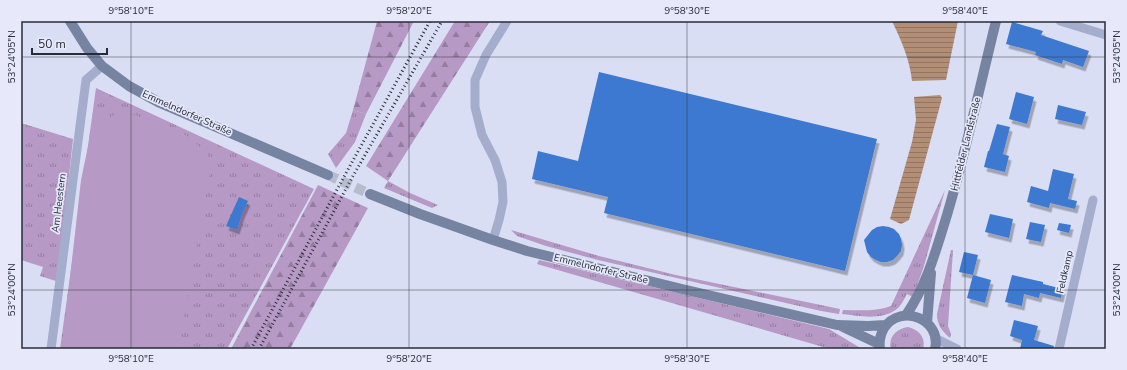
<svg xmlns="http://www.w3.org/2000/svg" width="1127" height="370" viewBox="0 0 1127 370" font-family="'Nunito Sans',sans-serif">
<style>
.grass{fill:url(#grass-tufts)}
.forest{fill:url(#forest-firs)}
.pitch{fill:#b699c4}
.water{fill:url(#water-rules)}
.building{fill:#3c79d0;filter:url(#shadow)}
.lines{fill:none;stroke-linecap:round;stroke-linejoin:round}
.secondary-tunnel{stroke:#b6bbce;stroke-width:10;stroke-dasharray:10 5;stroke-linecap:butt}
.street{stroke:#a5adcd;stroke-width:9}
.secondary{stroke:#7683a1;stroke-width:10}
.rail{stroke:#272d38;stroke-width:3;stroke-dasharray:1 3;stroke-linecap:butt}
.ticks{fill:none;stroke:#272d38;stroke-width:1;stroke-opacity:0.45}
.labels{text-anchor:middle;dominant-baseline:central;stroke-width:3.5;stroke-linejoin:round;paint-order:stroke}
.street-label{font-size:10px;fill:#272d38;stroke:#e7e9fb}
.neatline{fill:none;stroke:#272d38;stroke-width:1.5}
.ticks-label{font-size:10px;text-anchor:middle;fill:#272d38}
</style>
<defs>
<pattern id="grass-tufts" width="24" height="20" patternUnits="userSpaceOnUse"><rect width="24" height="20" fill="#b699c4"/><path d="M3 7l-1-3M5 7V3M7 7l1-3M15 17l-1-3M17 17v-4M19 17l1-3" fill="none" stroke="#947da0"/></pattern>
<pattern id="forest-firs" width="22" height="20" patternUnits="userSpaceOnUse"><rect width="22" height="20" fill="#b699c4"/><path d="M5 1l3.5 6h-7zM16 11l3.5 6h-7z" fill="#947da0"/></pattern>
<pattern id="water-rules" width="6" height="5" patternUnits="userSpaceOnUse"><rect width="6" height="5" fill="#b38e77"/><path d="M0 2.5h6" fill="none" stroke="#927463"/></pattern>
<filter id="shadow"><feDropShadow dx="2.5" dy="4.5" stdDeviation="0" flood-color="#0004"/></filter>
</defs>
<rect width="100%" height="100%" fill="#dadef4"/>
<path class="grass" d="M96,88L314,189L227,349H60Z
M353,110L366,114L355,142L336,168L328,154L346,133Z
M21,123L73,139L58,276L56,281L40,276L43,267L21,260Z
M388,181L410,193L438,205L432,208L384,188Z
M945,190L924,266L913,297L907,294C904,299 902,304 898,308C883,321 860,316 842,314L843,310C859,310 875,312 891,306Z
M511,230L599,256L676,275L840,309L839,314L821,311L598,260L546,246L517,236Z
M951,250H953L948,326L951,334L950,338C942,331 937,325 937,314Z
M539,260L829,329L862,349H830L537,264Z
M908,327C919,330 926,337 923,349H891C888,337 896,329 908,327Z"/>
<path class="forest" d="M377,21H414L366,114L353,110Z
M455,21H490L388,181L366,166Z
M318,185L368,208L290,349H231Z"/>
<path class="pitch" d="M121,111L163,124L187,136L208,154L210,173L178,349H62L81,180L92,127Z"/>
<path class="water" d="M892,21H958L946,80L912,81C910,60 901,40 892,21Z
M940,95L942,98L938,113L909,220L901,224L890,219L912,142L916,120L914,97Z"/>
<path class="building" d="M1012,22L1043,31L1041,35L1089,51L1083,67L1063,60L1062,64L1035,55L1036,52L1006,44Z
M599,72L877,139L845,271L604,213L608,197L532,179L538,151L578,161Z
M1016,92L1034,97L1027,124L1009,119Z
M1058,105L1086,112L1082,125L1055,119Z
M997,124L1010,127L1003,154L1009,156L1005,172L984,167L988,151H989Z
M1053,169L1074,174L1068,199L1077,201L1075,209L1050,203L1049,208L1027,202L1031,186L1048,191Z
M239,197L248,201L242,214L237,230L226,226Z
M990,214L1013,219L1009,238L985,232Z
M1030,222L1045,225L1041,242L1026,239Z
M1059,223L1071,225L1069,233L1057,230Z
M883,226L889,227L894,229L899,234L901,239L902,245L901,251L897,256L893,260L887,262H881L876,260L871,257L867,252L864,240L872,230L877,227Z
M964,252L978,255L973,275L959,272Z
M973,275L991,280L985,303L967,298Z
M1012,275L1043,282V284L1063,289L1061,298L1040,293L1039,298L1024,294L1022,306L1005,302Z
M1014,320L1038,326L1034,340L1054,346L1053,349H1020L1022,340L1010,336Z"/>
<g class="lines">
<path class="secondary-tunnel" d="M328,175L370,194"/>
<path class="street" d="M1060,21L1106,35
M493,240L499,220L503,202L502,182L495,160L482,135L475,107V80L486,55L507,21
M935,338L957,349
M51,349L86,80L102,66
M1059,349L1093,200"/>
<path class="secondary" d="M70,21L87,48L102,66L129,86L160,103L328,175
M370,194L420,214L493,240L527,251L682,289L837,325L868,326L886,325
M906,315C927,285 936,250 947,215C966,151 980,86 996,21
M927,323L931,273
M841,326L879,344
M880,349C879,342 880,335 884,328C901,303 942,319 935,349"/>
<path class="rail" d="M251,349L346,173L430,21
M259,349L353,176L442,21"/>
</g>
<path class="ticks" d="M131,21V349M409,21V349M687,21V349M965,21V349M21,57H1106M21,290H1106"/>
<g class="labels">
<g class="street-label">
<text transform="translate(187 113) rotate(24)">Emmelndorfer Straße</text>
<text transform="translate(966 144) rotate(-76)">Hittfelder Landstraße</text>
<text transform="translate(59 203) rotate(-83)">Am Heestern</text>
<text transform="translate(601 269) rotate(14)">Emmelndorfer Straße</text>
<text transform="translate(1065 272) rotate(-77)">Feldkamp</text>
</g>
</g>
<rect width="1127" height="370" fill="none" stroke="#e7e9fb" stroke-width="44"/>
<path d="M32 48v6h75v-6" fill="none" stroke="#272d38" stroke-width="2"/>
<text x="38" y="48" font-size="12" fill="#272d38" stroke="#e7e9fb" stroke-width="3" paint-order="stroke">50 m</text>
<rect x="22" y="22" width="1083" height="326" class="neatline"/>
<g class="ticks-label">
<text x="131" y="14">9°58'10"E</text>
<text x="409" y="14">9°58'20"E</text>
<text x="687" y="14">9°58'30"E</text>
<text x="965" y="14">9°58'40"E</text>
<text transform="translate(11 57) rotate(-90)" y="4">53°24'05"N</text>
<text transform="translate(1116 57) rotate(-90)" y="4">53°24'05"N</text>
<text transform="translate(11 290) rotate(-90)" y="4">53°24'00"N</text>
<text transform="translate(1116 290) rotate(-90)" y="4">53°24'00"N</text>
<text x="131" y="362">9°58'10"E</text>
<text x="409" y="362">9°58'20"E</text>
<text x="687" y="362">9°58'30"E</text>
<text x="965" y="362">9°58'40"E</text>
</g>
</svg>
